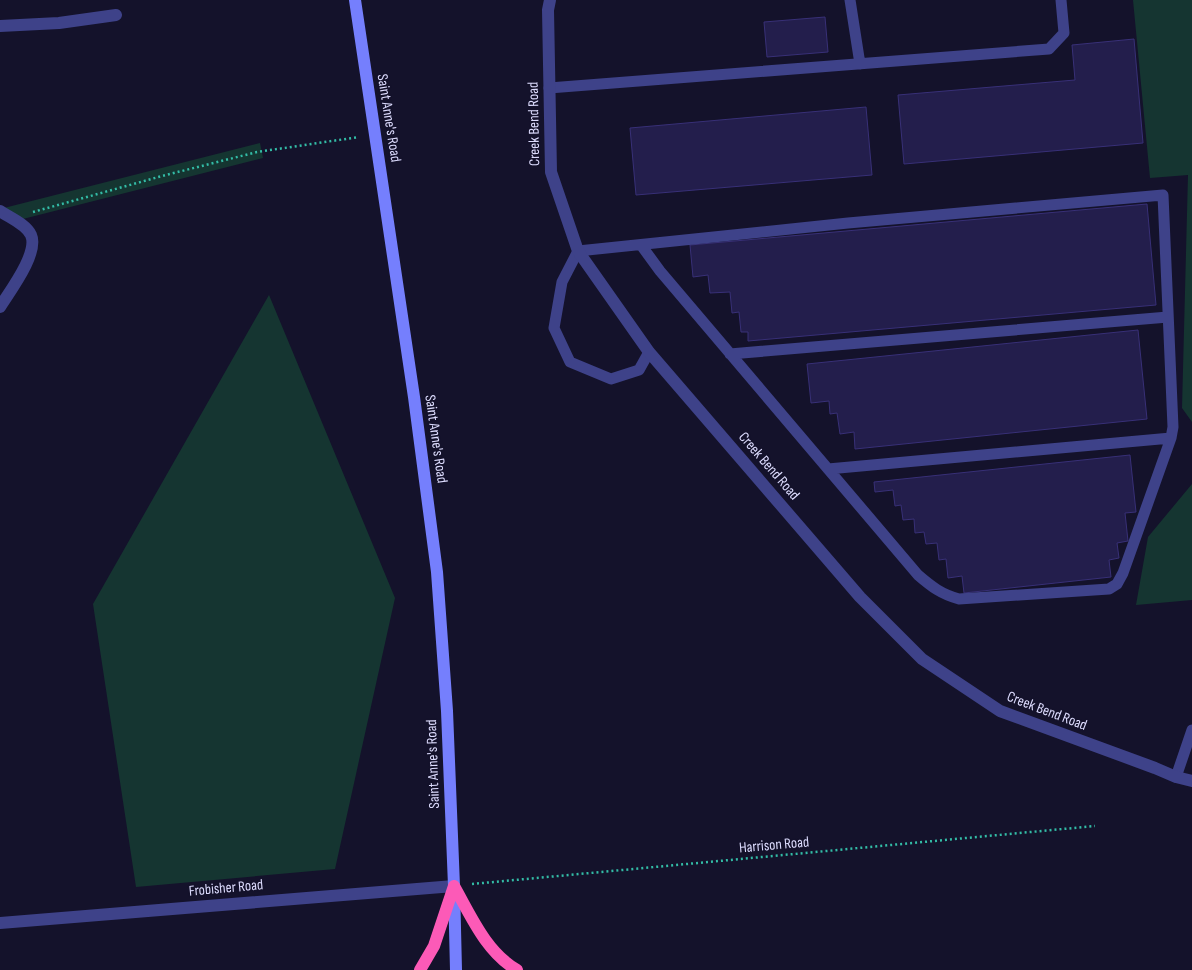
<svg xmlns="http://www.w3.org/2000/svg" width="1192" height="970" viewBox="0 0 1192 970" font-family="'Sofia Sans Condensed',sans-serif">
<style>
.green{fill:#153531}
.building{fill:#231e4c;stroke:#383077}
.lines{fill:none;stroke-linecap:round;stroke-linejoin:round}
.path{stroke:#33bca6;stroke-width:2.5;stroke-dasharray:2 3;stroke-linecap:butt}
.lane{stroke:#3e4289;stroke-width:11}
.street{stroke:#3e4289;stroke-width:12}
.secondary{stroke:#757ffd;stroke-width:12}
.highway{stroke:#fc5ab7;stroke-width:12}
.labels{text-anchor:middle;dominant-baseline:central;stroke-width:3;stroke-linejoin:round;paint-order:stroke}
.street-label{font-size:15px;fill:#dddcfe;stroke:#14122b}
</style>
<rect width="100%" height="100%" fill="#14122b"/>
<path class="green" d="M1133,0H1192V422L1182,408L1188,175L1150,178Z
M260,143L263,158L15,221L0,209Z
M269,295L395,598L335,869L136,887L93,604Z
M1192,484V600L1136,605L1148,537Z"/>
<path class="building" d="M825,17L828,52L767,57L764,22Z
M1134,39L1143,143L904,164L898,95L1075,80L1072,45Z
M866,107L872,175L636,195L630,128Z
M1147,204L1156,305L748,341V332H741L739,312L732,313L730,292L710,293L708,275L693,277L690,245Z
M1138,330L1147,419L855,449L854,432L840,434L837,413L830,414L829,401L811,403L807,364Z
M1130,455L1136,512L1125,513L1128,541L1117,543L1119,558L1109,560L1111,577L964,593L962,576L948,578L946,559L939,560L937,543L926,544L924,532L915,533L914,519L903,520L901,505L895,506L893,490L875,492L874,482Z"/>
<g class="lines">
<path class="path" d="M33,212L162,176L257,152L359,137
M472,884L1095,826"/>
<path class="lane" d="M850,0L860,64
M549,88L1049,49L1064,33L1061,0
M641,245L660,271L918,575C932,587 941,594 959,599L1109,589L1117,584L1123,573L1171,438L1173,427L1163,195L848,223L578,251L562,282L554,328L570,362L611,379L639,370L649,352
M730,354L1168,317
M828,469L1171,438
M1176,777L1192,730"/>
<path class="street" d="M550,0L548,10L551,172L578,251L649,352L860,597L922,659L1000,711L1155,768L1176,777L1192,781
M0,26L59,23L116,15
M0,211C10,218 26,224 31,235C39,253 10,291 0,307
M0,923L454,886"/>
<path class="secondary" d="M355,0L414,397L437,572L447,711L454,886L456,970"/>
<path class="highway" d="M454,886C471,916 486,952 517,970
M420,970L434,946L454,886"/>
</g>
<g class="labels">
<g class="street-label">
<text transform="translate(389 118) rotate(81)">Saint Anne's Road</text>
<text transform="translate(534 124) rotate(-91)">Creek Bend Road</text>
<text transform="translate(436 439) rotate(82)">Saint Anne's Road</text>
<text transform="translate(769 466) rotate(49)">Creek Bend Road</text>
<text transform="translate(1047 711) rotate(21)">Creek Bend Road</text>
<text transform="translate(433 764) rotate(-92)">Saint Anne's Road</text>
<text transform="translate(774 845) rotate(-5)">Harrison Road</text>
<text transform="translate(226 888) rotate(-5)">Frobisher Road</text>
</g>
</g>
</svg>
